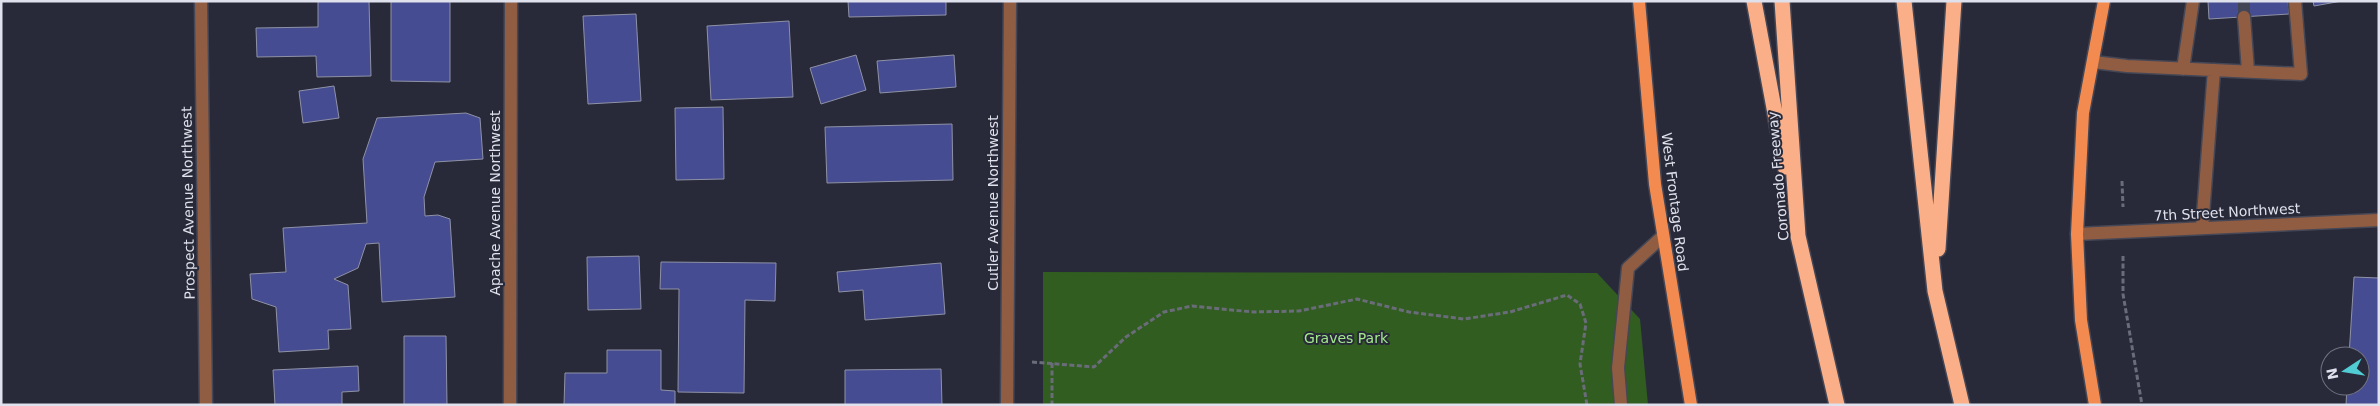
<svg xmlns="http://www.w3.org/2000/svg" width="2380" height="406" viewBox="0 0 2380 406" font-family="'DejaVu Sans',sans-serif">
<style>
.green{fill:#315d20}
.building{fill:#464c91;stroke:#8f92a6}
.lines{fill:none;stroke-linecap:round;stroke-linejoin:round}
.minor-tunnel{stroke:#434555;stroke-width:12;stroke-dasharray:12 6;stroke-linecap:butt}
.minor-casing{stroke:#454756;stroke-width:15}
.major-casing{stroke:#454756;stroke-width:15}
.highway-casing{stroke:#454756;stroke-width:18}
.path{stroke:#6a6c7a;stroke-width:3;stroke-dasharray:5 2.5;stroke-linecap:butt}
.minor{stroke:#905d42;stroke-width:12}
.major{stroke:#f38b51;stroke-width:12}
.highway{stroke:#faaf88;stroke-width:15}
.labels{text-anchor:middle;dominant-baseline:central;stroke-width:4;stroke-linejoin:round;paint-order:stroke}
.street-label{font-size:14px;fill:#dfe1ec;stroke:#282a3a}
.park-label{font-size:14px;fill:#a2e88b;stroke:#282a3a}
</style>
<rect width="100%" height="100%" fill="#282a3a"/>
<path class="green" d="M1043,272L1597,273L1640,319L1648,405H1043Z"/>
<path class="building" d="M318,1H369L371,76L317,77L316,56L257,57L256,28L318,27Z
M391,1H450V82L391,81Z
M848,1H946V15L849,17Z
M2208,1H2288L2289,14L2209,19Z
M2313,1H2342L2314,6Z
M636,14L641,101L588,104L583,16Z
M789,21L793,97L711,100L707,26Z
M856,55L866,90L821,104L810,68Z
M954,55L956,87L880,93L877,61Z
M334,86L339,118L303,123L299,91Z
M723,107L724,179L676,180L675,108Z
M466,113L480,118L483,159L435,162L424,197L425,216L438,215L450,219L455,297L382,302L379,243L366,244L358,268L334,279L348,285L351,329L328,330L329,349L279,352L276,307L252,299L250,274L286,272L283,228L367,223L363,159L377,118Z
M952,124L953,180L827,183L825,127Z
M639,256L641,309L588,310L587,257Z
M661,262L776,263L775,301L745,300L744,393L678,392L679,289H660Z
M941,263L945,314L865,320L863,290L839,292L837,272Z
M2354,277L2379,278V405H2346L2347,386H2360V356H2349Z
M404,336H446L447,405H404Z
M607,350H661V390L675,391V405H564L565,373H607Z
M358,366L359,391L342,392V405H275L273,370Z
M941,369L942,405H845V370Z"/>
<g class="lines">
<path class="minor-tunnel" d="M2244,1V17"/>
<g class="minor-casing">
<path id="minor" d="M201,1L206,405
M2244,17L2248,71
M2093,62L2127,66L2301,74L2295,1
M2183,69L2193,1
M2202,228L2214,70
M2077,234L2379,220
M510,405L511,1
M1007,405L1010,1
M1621,405L1618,368L1628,268L1663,236"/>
</g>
<g class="major-casing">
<path id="major" d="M1639,1L1655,184L1691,405
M2095,405L2081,320L2077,234L2083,113L2104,1"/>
</g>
<g class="highway-casing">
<path id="highway" d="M1754,1L1785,167
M1782,1L1798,236L1837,405
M1904,1L1935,291L1962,405
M1938,249L1954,1"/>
</g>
<path class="path" d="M2122,181L2123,207
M2123,256V294L2142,405
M1032,362L1094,367L1126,337L1164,312L1192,306L1253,312L1299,311L1357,299L1409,312L1464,319L1510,312L1567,295L1580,304L1586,323L1580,364L1587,405
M1052,363V405"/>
<use href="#minor" class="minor"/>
<use href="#major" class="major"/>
<use href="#highway" class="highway"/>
</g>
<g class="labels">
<g class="street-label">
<text transform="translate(1778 176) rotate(-95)">Coronado Freeway</text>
<text transform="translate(1675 202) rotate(83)">West Frontage Road</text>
<text transform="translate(188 203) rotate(-91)">Prospect Avenue Northwest</text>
<text transform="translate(495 203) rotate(-90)">Apache Avenue Northwest</text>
<text transform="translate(993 203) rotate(-90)">Cutler Avenue Northwest</text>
<text transform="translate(2227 212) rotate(-3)">7th Street Northwest</text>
</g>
<g class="park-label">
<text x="1346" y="338">Graves Park</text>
</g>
</g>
<rect width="2380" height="406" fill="none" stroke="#dfe1ec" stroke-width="5"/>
<g transform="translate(2345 371) rotate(258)"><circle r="24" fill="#282a3a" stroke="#717381"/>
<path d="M0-4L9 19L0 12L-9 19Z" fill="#51ccd3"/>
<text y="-8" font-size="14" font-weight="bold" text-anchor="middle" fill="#dfe1ec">N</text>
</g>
</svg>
